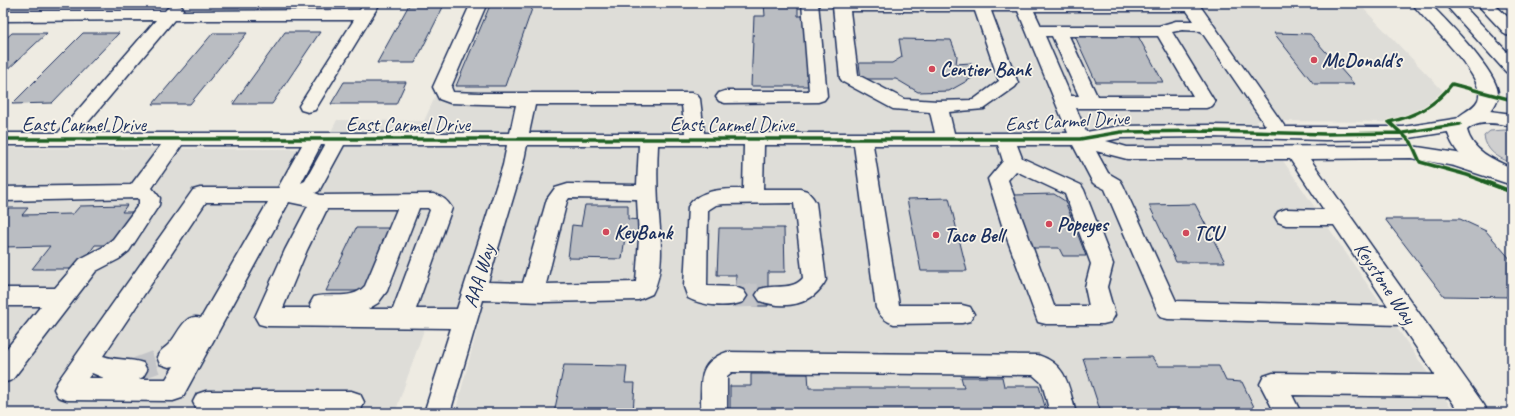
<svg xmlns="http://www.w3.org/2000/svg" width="1515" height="416" viewBox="0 0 1515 416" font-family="Caveat,sans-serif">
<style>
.built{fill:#deddd8}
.green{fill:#cfcfcf;stroke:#757f96}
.building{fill:#babdc2;stroke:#1b2f5e}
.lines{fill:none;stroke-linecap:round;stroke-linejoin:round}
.minor-tunnel{stroke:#c4c5c8;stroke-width:23;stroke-dasharray:23 12;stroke-linecap:butt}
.minor-casing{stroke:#1b2f5e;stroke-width:3}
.major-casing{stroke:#1b2f5e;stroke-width:3}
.highway-casing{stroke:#1b2f5e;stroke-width:3}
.minor{fill:#f7f3e8;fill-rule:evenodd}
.major{fill:#f7f3e8;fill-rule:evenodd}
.highway{fill:#f7f3e8;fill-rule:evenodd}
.cycleway-far1-casing{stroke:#f7f3e8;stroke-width:5.5}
.cycleway-casing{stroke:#f7f3e8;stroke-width:7}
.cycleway-far1{stroke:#1b5e20;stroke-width:3.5}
.cycleway{stroke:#1b5e20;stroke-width:4.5}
.poi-dot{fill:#d1495b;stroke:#f7f3e8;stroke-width:1.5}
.labels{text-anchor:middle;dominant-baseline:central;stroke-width:3.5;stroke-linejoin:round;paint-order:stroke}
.poi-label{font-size:20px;font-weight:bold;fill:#1b2f5e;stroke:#f7f3e8;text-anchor:start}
.street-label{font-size:20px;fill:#1b2f5e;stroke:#f7f3e8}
</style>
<rect width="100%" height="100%" fill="#eeebe2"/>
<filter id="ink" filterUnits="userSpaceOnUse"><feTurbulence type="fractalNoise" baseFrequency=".025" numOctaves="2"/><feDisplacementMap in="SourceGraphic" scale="8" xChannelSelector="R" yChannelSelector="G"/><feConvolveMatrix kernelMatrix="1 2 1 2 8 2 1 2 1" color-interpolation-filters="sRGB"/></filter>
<g filter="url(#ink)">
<path class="built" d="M478,3L1360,5L1445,93L1421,113L1389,122L1256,121L1455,413H455L479,323L426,324L395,413H3V148L322,149L337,120L424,121Z"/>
<path class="green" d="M1505,130L1512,131V163C1498,158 1486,151 1484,136L1490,131Z"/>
<path class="building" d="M410,3H445L415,63H377Z
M491,3H534L505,86H456Z
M764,3H798V16H804L808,86H751L754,16H765Z
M285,32H320L272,104H233Z
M12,33H47L3,74V41Z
M83,33H119L52,103L12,104Z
M213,33H247L190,104H153Z
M1274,33L1310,34L1354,84H1314Z
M1075,36H1138L1163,82H1096Z
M899,39L951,40L957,56L956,64L971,63L974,77L949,91L918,92L896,79H861L859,63H892L902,57Z
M344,82H406L396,104H331Z
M1054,194L1065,201L1086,256H1063L1059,248H1031L1014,195Z
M949,198L967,271H921L907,199Z
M1195,204L1225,262H1176L1149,205Z
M127,205L122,212H138L115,245H95L78,269H32L50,246L3,247V208H28L22,215L73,214L80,206Z
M585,205H628V219L641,220L639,237H625L622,259L568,258L572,225L581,226Z
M1385,219H1460L1486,231L1512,261V297L1444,296Z
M356,228H397L371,291H326Z
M719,228H784L785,272H768V306H735L736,275H717Z
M1152,357L1158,366H1219L1226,381L1242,382L1257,413H1101L1083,358Z
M564,365L627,366L625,383H635L633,413H554Z
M751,374H808L809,388H964L961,377H1002L1004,386H1039L1047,413H730V386H751Z"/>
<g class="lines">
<path class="minor-tunnel" d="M735,296L768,295
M134,370L169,357"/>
<g class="minor-casing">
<path id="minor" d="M364,3H378L379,5L315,110L308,112L301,110L299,106L354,20H174L79,133H510L516,105L450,103L439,99L433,87L471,3H487L451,87L453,92L479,93H691L697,95L700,99L704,133H935L930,112L893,109L843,82L840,78L833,6L835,3H1198L1285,127H1403L1460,118L1467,120L1469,124L1467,128L1460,130L1403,139L1325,140L1211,137L1121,138L1106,141L1127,147L1411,146L1457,153L1512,171V185L1454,166L1411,158L1310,159L1484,405L1488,413H1460L1449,397L1292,395L1301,413H1275L1260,384L1264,376L1273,373L1435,375L1401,325L1168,319L1160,317L1105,189L1093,183L1073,145H1017L1022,158L1081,185L1084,190L1113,264L1107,287L1115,315L1111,322L1103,324H1046L1038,322L1002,225L988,179L1003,161L998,145H873L899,305H962L970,307L974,314L970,321L962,323L894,324C885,321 881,317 876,308L854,145H764L763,189H800L807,191L813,198L816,203L826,280C813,305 786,310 760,301L756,295L760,289C775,284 792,291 803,278L794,203L724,204L716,205L708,210L707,286L735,287L743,290L747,296L743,302C727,308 703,306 688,298L684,287L688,207C698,189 724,189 743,189L744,145H658C657,165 657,184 658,204C660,233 666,268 652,294L638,300L544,302L483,300L450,413H424L451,328L267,326L259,324L255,317L285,250L308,206L289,202L182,398L173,401L67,400L58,397L54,389L58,381L193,190L200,188H280L279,186L302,145H182L152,188L160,198L159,205L129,251L119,259L96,271L12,380L3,383V353L41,306H3V288H55L80,259L103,247L113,239L139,204V200L138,198L3,201V187L131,185L161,145H3V133H58L156,20L3,21V11H165C170,5 173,4 181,6L183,9L182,11L360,10ZM850,11H975L999,81L973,100L938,101L904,99L858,75ZM991,11H1018L1068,133H954L949,112L984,109L1015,87L1018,83ZM1034,11H1187L1194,21H1176L1159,26H1041ZM1182,30L1201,31L1266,126L1211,125L1121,126L1086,132L1076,108H1206L1212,106L1215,102L1172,32ZM1045,36H1052L1079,96H1071ZM1069,36H1158L1193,96H1097ZM535,105H682L685,133H529ZM321,145H325L305,181L301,183ZM344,145H507L503,165L457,309H416L452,208C447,200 442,196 433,194L320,195L315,193L319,191ZM527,145H639L637,185L568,184L555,188L547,199L523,283L488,282L523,165ZM1096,151L1127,159H1290L1324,210L1286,209L1278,212L1275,217L1278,222L1286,225H1334L1388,306L1176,301L1123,185L1120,180L1108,173ZM1016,171L1065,194L1091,264L1085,287L1089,306H1054L1008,180ZM569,198L637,199L639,238L636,282L546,284L567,201ZM206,202H268L201,318C184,312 179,334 169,344C164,349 160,350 157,357L160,364L169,367L174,366L166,379H139L143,377L147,370L143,363C130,358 116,361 103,356ZM419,208H428L430,210L393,309H368L378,303L387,291ZM327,209H397L365,286C352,301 331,292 314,297L310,304L312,308H283L307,250ZM92,373L104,378H88Z
M802,3H818L827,96L824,100L818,102L725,103L719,101L716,97L719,93L725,91H809Z
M727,352L1038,355C1068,365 1068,386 1076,413H1050L1042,383L1033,375L732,372L727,376V413H701C702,384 695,363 727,352Z
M206,391H351L360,394L364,402L360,413H205L197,410L193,402L197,394Z"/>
</g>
<g class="major-casing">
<path id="major" d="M1490,111L1512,114V126C1498,124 1479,119 1467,130C1472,151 1494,160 1512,168V184C1484,176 1453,159 1447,129C1457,114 1473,111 1490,111Z"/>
</g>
<g class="highway-casing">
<path id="highway" d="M1412,3H1429C1445,19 1500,74 1498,95C1498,103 1491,111 1485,116C1477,123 1469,128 1458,125L1455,121C1461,112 1473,110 1478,100C1489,78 1424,21 1412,3Z
M1444,3H1461L1512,57V73L1506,72Z
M1476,3H1493L1512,21V36L1506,35Z"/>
</g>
<use href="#minor" class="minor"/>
<use href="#major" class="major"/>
<use href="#highway" class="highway"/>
<g class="cycleway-far1-casing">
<path id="cycleway-far1" d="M1389,122L1411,142L1420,162L1467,175L1486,182
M1389,122C1416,116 1435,106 1452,84L1512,100
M3,139H1080L1121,132L1211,131L1325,134L1403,133L1460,124"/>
</g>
<g class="cycleway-casing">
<path id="cycleway" d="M1483,181L1512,192"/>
</g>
<use href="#cycleway-far1" class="cycleway-far1"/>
<use href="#cycleway" class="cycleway"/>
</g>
</g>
<g class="poi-dot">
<circle cx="1314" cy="60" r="4"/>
<circle cx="932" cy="69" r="4"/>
<circle cx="1049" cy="224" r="4"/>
<circle cx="606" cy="232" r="4"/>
<circle cx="1186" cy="233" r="4"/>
<circle cx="936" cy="235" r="4"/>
</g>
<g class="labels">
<g class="poi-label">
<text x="1322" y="60">McDonald's</text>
<text x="940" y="69">Centier Bank</text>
<text x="1057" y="224">Popeyes</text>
<text x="614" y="232">KeyBank</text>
<text x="1194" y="233">TCU</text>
<text x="944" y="235">Taco Bell</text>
</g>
<g class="street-label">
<text transform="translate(1067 121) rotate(-3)">East Carmel Drive</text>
<text x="84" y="124">East Carmel Drive</text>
<text x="408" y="124">East Carmel Drive</text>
<text x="732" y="124">East Carmel Drive</text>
<text transform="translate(479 276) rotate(-73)">AAA Way</text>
<text transform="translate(1385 283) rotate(56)">Keystone Way</text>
</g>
</g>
<rect width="1515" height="416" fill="none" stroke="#f7f3e8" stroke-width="16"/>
<rect x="8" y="8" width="1499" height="400" fill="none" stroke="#1b2f5e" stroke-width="1.5" filter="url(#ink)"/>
</svg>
